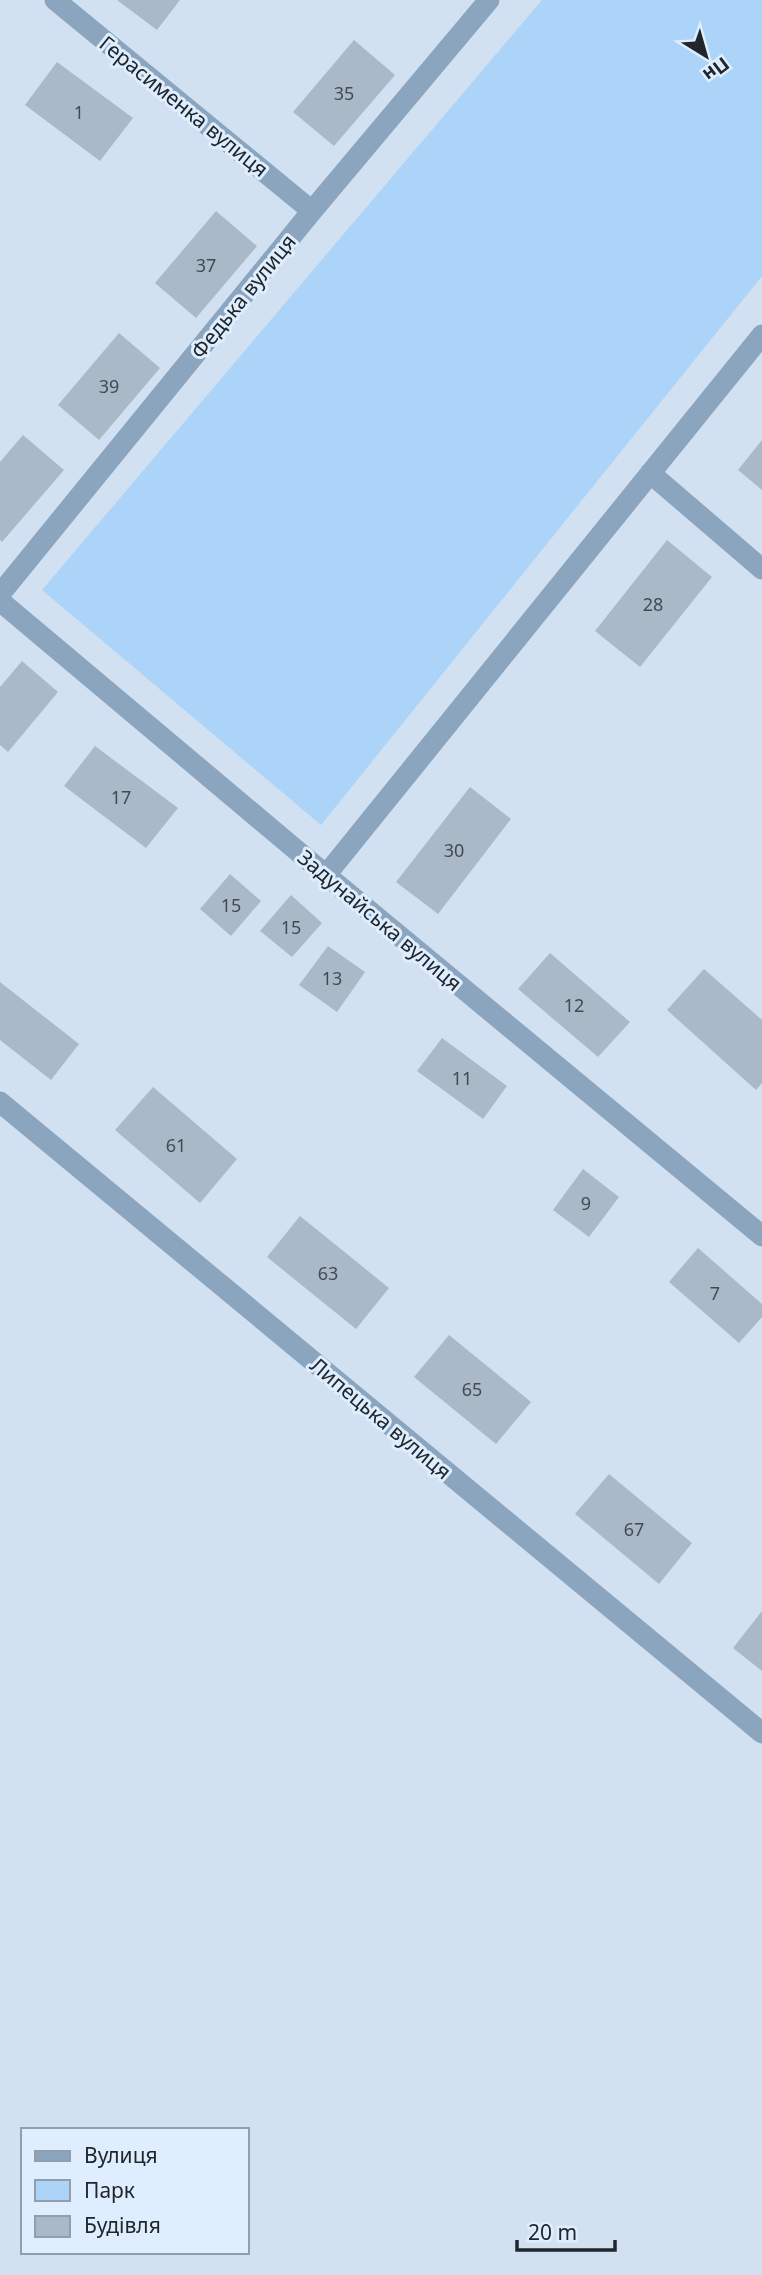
<svg xmlns="http://www.w3.org/2000/svg" width="762" height="2275" viewBox="0 0 762 2275" font-family="'Noto Sans',sans-serif">
<style>
.green{fill:#acd3f8}
.building{fill:#aab9c8}
.lines{fill:none;stroke-linecap:round;stroke-linejoin:round}
.minor{stroke:#8ba5be;stroke-width:21}
.labels{text-anchor:middle;dominant-baseline:central;stroke-width:6;stroke-linejoin:round;paint-order:stroke}
.number-label{font-size:18px;fill:#424b53}
.street-label{font-size:21px;fill:#20262c;stroke:#deeefe}
</style>
<rect width="100%" height="100%" fill="#d1e1f1"/>
<path class="green" d="M542,0H762V276L321,825L42,590Z"/>
<path class="building" d="M117,0H180L157,30Z
M354,40L395,75L334,146L293,112Z
M57,62L133,118L100,161L25,105Z
M216,211L257,246L196,318L155,283Z
M119,333L160,368L99,440L58,405Z
M23,435L64,470L2,542L0,540V462Z
M762,440V490L738,470Z
M667,540L712,577L640,667L595,631Z
M22,661L58,692L8,752L0,745V687Z
M95,746L178,808L146,848L64,786Z
M470,787L511,819L438,914L396,882Z
M230,874L261,901L231,936L200,909Z
M291,895L322,923L292,957L260,931Z
M328,946L365,972L337,1012L299,985Z
M550,953L630,1022L598,1057L518,989Z
M704,969L762,1020V1083L756,1090L667,1010Z
M0,982L79,1044L51,1080L0,1040Z
M442,1038L507,1086L483,1119L417,1071Z
M153,1087L237,1159L200,1203L115,1130Z
M583,1169L619,1197L589,1237L553,1210Z
M300,1216L389,1288L356,1329L267,1257Z
M698,1248L762,1304V1317L739,1343L669,1282Z
M449,1335L531,1402L496,1444L414,1377Z
M609,1474L692,1543L659,1584L575,1514Z
M762,1611V1671L733,1648Z"/>
<g class="lines">
<path class="minor" d="M55,0L312,211
M650,473L762,569
M0,594L312,211L489,0
M0,601L326,875L762,1236
M326,875L762,335
M0,1102L762,1733"/>
</g>
<g class="labels">
<g class="number-label">
<text x="344" y="93">35</text>
<text x="79" y="112">1</text>
<text x="206" y="265">37</text>
<text x="109" y="386">39</text>
<text x="653" y="604">28</text>
<text x="121" y="797">17</text>
<text x="454" y="850">30</text>
<text x="231" y="905">15</text>
<text x="291" y="927">15</text>
<text x="332" y="978">13</text>
<text x="574" y="1005">12</text>
<text x="462" y="1078">11</text>
<text x="176" y="1145">61</text>
<text x="586" y="1203">9</text>
<text x="328" y="1273">63</text>
<text x="715" y="1293">7</text>
<text x="472" y="1389">65</text>
<text x="634" y="1529">67</text>
</g>
<g class="street-label">
<text transform="translate(184 106) rotate(39)">Герасименка вулиця</text>
<text transform="translate(243 296) rotate(-51)">Федька вулиця</text>
<text transform="translate(380 920) rotate(40)">Задунайська вулиця</text>
<text transform="translate(381 1418) rotate(40)">Липецька вулиця</text>
</g>
</g>
<rect x="21" y="2128" width="228" height="126" fill="#deeefe" stroke="#929eaa" stroke-width="2"/>
<rect x="35" y="2151" width="35" height="10" fill="#8ba5be" stroke="#929eaa" stroke-width="2"/>
<text x="84" y="2163" font-size="21" fill="#20262c">Вулиця</text>
<rect x="35" y="2180" width="35" height="21" fill="#acd3f8" stroke="#929eaa" stroke-width="2"/>
<text x="84" y="2198" font-size="21" fill="#20262c">Парк</text>
<rect x="35" y="2216" width="35" height="21" fill="#aab9c8" stroke="#929eaa" stroke-width="2"/>
<text x="84" y="2233" font-size="21" fill="#20262c">Будівля</text>
<g transform="translate(706 56) rotate(143)" stroke="#deeefe" stroke-width="5" paint-order="stroke">
<path d="M0-5L12 26L0 18L-12 26Z" fill="#20262c"/>
<text y="-10" font-size="19" font-weight="bold" text-anchor="middle" fill="#20262c">Пн</text>
</g>
<path d="M517 2240v10h98v-10" fill="none" stroke="#20262c" stroke-width="3.5"/>
<text x="528" y="2240" font-size="21" fill="#20262c" stroke="#deeefe" stroke-width="5" paint-order="stroke">20 m</text>
</svg>
